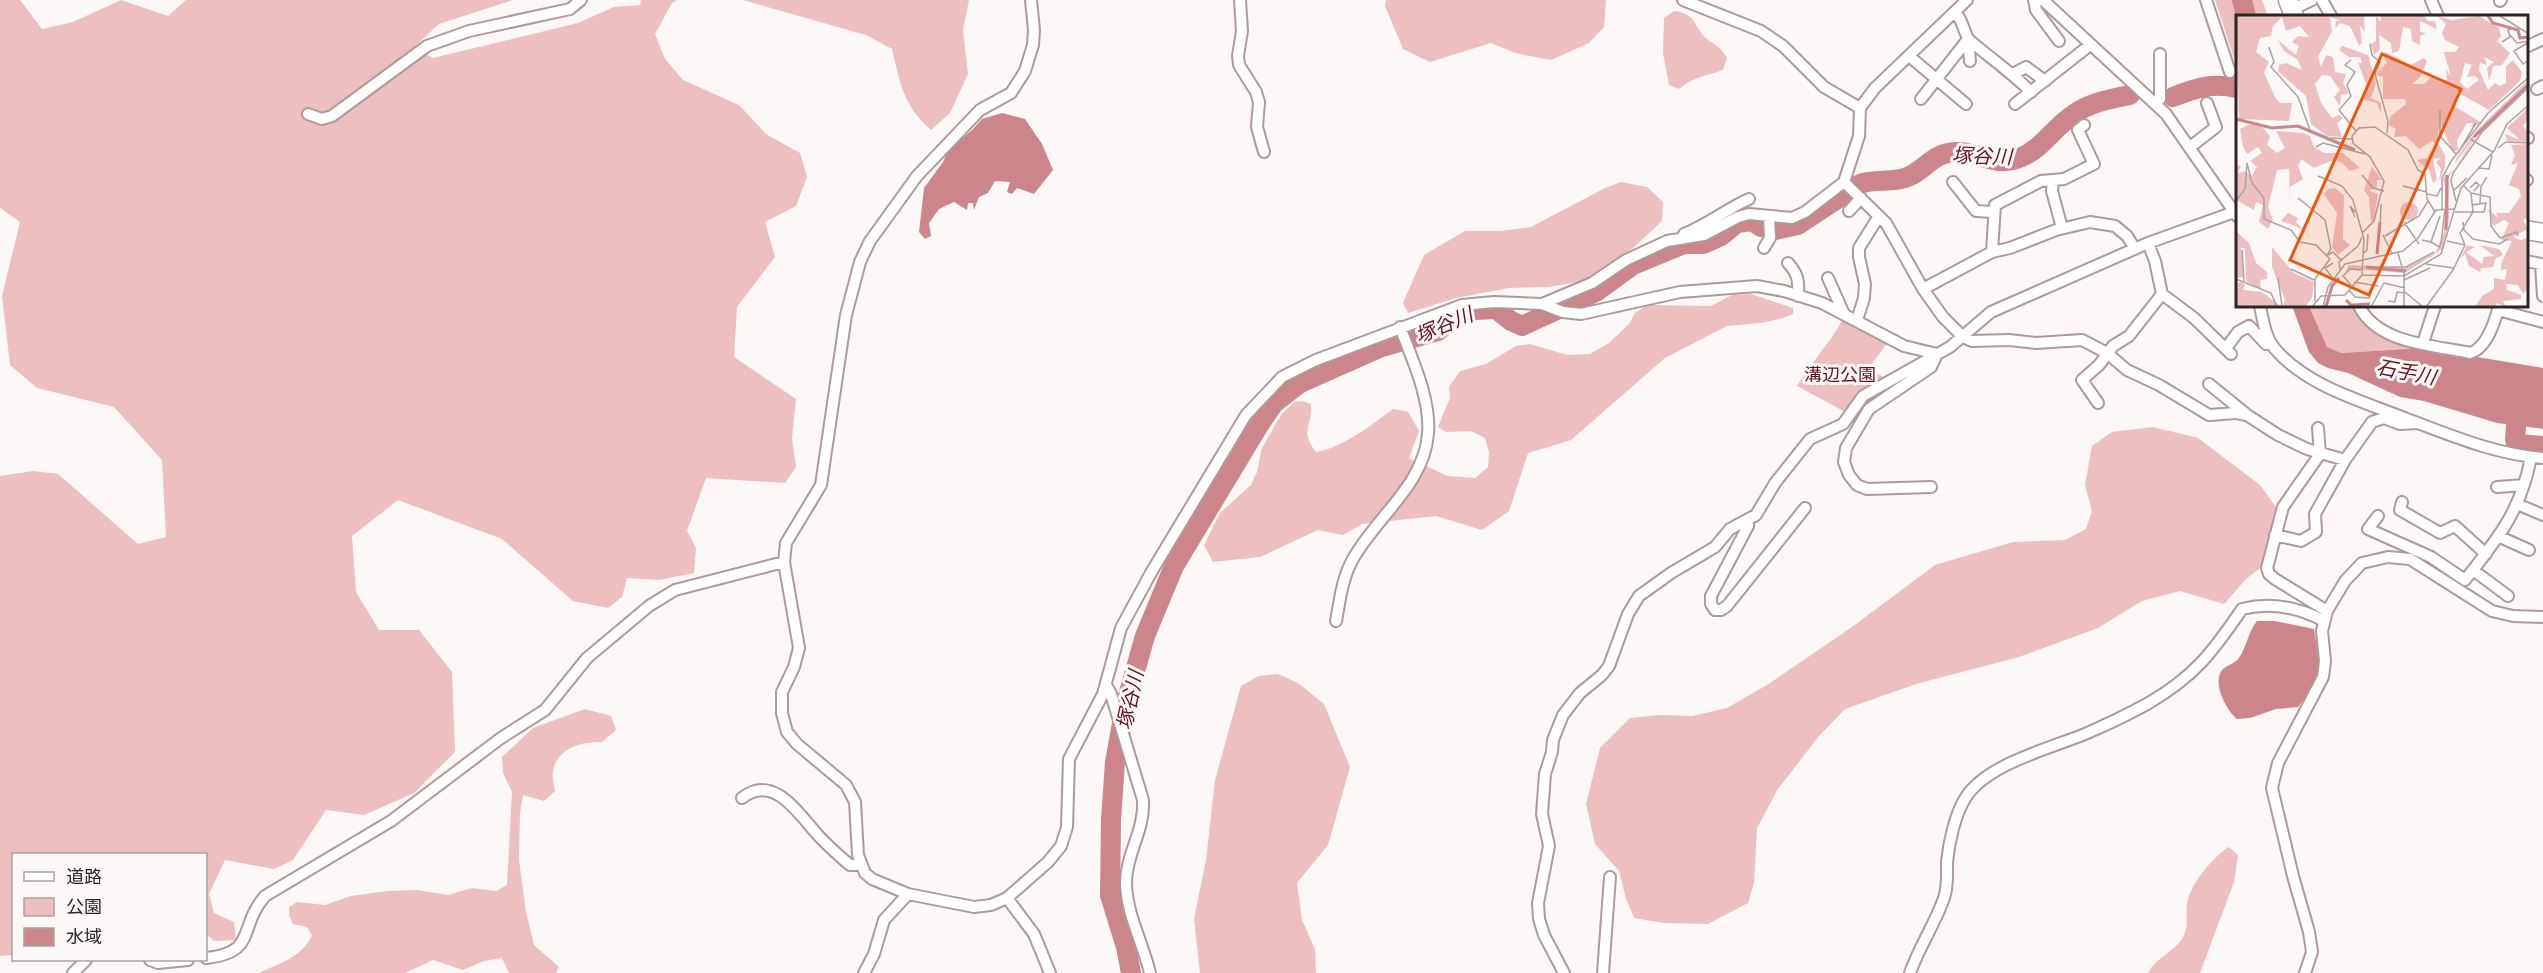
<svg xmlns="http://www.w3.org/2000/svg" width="2543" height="973" viewBox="0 0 2543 973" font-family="Raleway,'Noto Sans JP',sans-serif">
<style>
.green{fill:#edbfc1}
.water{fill:#cc868b}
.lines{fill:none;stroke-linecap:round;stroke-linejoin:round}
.river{stroke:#cc868b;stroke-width:20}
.minor-casing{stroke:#af999a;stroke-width:14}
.trunk-casing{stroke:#af999a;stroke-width:21}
.minor{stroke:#fff;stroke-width:10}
.trunk{stroke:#fff;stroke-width:18}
.labels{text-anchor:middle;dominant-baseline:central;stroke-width:6;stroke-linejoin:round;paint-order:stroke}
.park-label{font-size:18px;fill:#651123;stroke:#fdf8f8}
.water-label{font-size:20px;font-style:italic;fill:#651123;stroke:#fdf8f8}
.inset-river{fill:none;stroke:#cc868b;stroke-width:3}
.inset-road{fill:none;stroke:#aaa3a3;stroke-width:1.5}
.view{fill:#e8590c;fill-opacity:0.15;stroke:#e8590c;stroke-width:3}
.inset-edge{fill:none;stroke:#2d2424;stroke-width:3}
</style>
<rect width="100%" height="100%" fill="#fdf8f8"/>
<path class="green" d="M0,0H20L42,29L73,22L121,0L168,16L186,0H513L439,24L414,47L433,58L578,23L614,7L640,5L641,0H677L672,3L655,34L665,59L683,80L739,105L766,134L800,153L807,177L796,206L765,222L775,257L737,307L734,357L796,399L792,438L796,467L785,483L706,478L687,531L696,548L694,573L659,580L627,578L622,597L608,608L573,601L502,539L398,500L352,536L356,592L379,630H419L452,672L455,752L414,793L364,815L326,810L293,860L274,869L225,860L209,894L214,913L234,922L236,940L214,941L206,934V854H14L13,955L0,956V476L33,471L58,474L138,544L166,537L162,460L114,407L37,388L10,365L2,296L20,222L0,208Z
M743,0H969L963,30L968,74L950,113L931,130C904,106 900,84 892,49L866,35Z
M1386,0H1606L1604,27L1589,43L1551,60L1515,53L1491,43L1430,62L1403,49L1385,6Z
M2215,0H2262L2268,16H2237V68Z
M1674,11C1698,14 1693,27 1706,38C1716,47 1720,45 1727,58L1723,70C1707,76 1692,77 1679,89L1669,85L1663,53L1664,18Z
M1621,182L1647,187L1663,202L1662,221L1632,249L1583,281L1548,287L1509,288L1456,298L1408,313L1403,303L1424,255L1465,231H1500L1531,227L1605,188Z
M1751,294L1793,308V314L1783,318L1761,323L1727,326L1665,358L1571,440L1528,453L1509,511L1482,530L1436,516L1362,524L1343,535L1318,530L1260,557L1213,562L1204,545L1220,513L1251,485L1257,472L1262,448L1281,415L1294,402L1302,401L1311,404C1313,425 1299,431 1316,452C1344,447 1370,426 1393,409L1408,412L1419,431L1409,458L1447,476L1475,478L1488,467L1489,452L1485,438L1471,431L1446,432L1438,427L1450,398L1449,387L1460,371L1486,364L1516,346L1530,344L1567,355L1590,354L1609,343L1629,324L1635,313L1647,305L1711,306L1732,295Z
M2309,306H2353C2366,337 2393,340 2422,348L2341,353L2327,348Z
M1842,321L1865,328L1888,342L1869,368L1886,379L1847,413L1797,386C1811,363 1829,344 1842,321Z
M2153,427L2198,438L2260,485L2278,510L2264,565L2246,579L2224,604L2180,591L2142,601L2098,628L2019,657L1916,684L1845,709L1819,736L1778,789L1757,828L1754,883L1748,903L1708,924L1663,923L1634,918L1626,899L1619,871L1595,844L1586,804L1600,748L1630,718L1659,715L1692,716L1727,708L1767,685L1852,627L1935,565L2013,542L2065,540L2086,529L2092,511L2085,485L2092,446L2112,432Z
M1278,674L1298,683L1324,704L1350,767L1328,845L1297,883L1302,920L1315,949L1316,973H1200L1194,919L1206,860L1215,780L1241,686L1259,676Z
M585,709L611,716L616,730L602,742C582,741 557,748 553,771C552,777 554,785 555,791L544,801L523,795L520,813L519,860L526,912L534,945L559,967L556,973H509L502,958L484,961L463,970L433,960L405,973H258C277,965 304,956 312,935L307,927L293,924L289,915V907L297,902L325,905L351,896L388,891L417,890L448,895L472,888L496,891L507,885L512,792L503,773L502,757L533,728Z
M2229,847L2238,855L2234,882L2200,973H2148C2157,956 2178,951 2185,933C2189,922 2184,907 2189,896C2195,879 2214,856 2229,847Z"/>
<path class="water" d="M1002,113L1025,119L1042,144L1053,170L1034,194L1017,188L1012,194L1007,192L1010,182L995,181L988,193L979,197L974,210L973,203H968L967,210L954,202L939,209L929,223L931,236L925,239L919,232L924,188L943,162L948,150L972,130L982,119Z
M2292,306H2309L2327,347L2341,353L2422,348L2543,368V429L2497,423L2424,401L2400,397L2348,373L2328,368L2318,363L2309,352Z
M2257,621H2275L2314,629C2320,665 2324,678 2298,707L2276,709L2250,718L2237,719C2226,710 2211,681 2223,669C2228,665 2235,663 2239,658C2247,646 2248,632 2257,621Z"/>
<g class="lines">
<path class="river" d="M2242,0L2246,16
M2173,97C2196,88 2213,82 2237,88
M2518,399L2515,440L2519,444L2543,446
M1131,973L1126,947L1110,895L1111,820L1115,762L1125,707L1145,636L1174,566L1259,425L1274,403L1300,383L1379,348L1438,331L1453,319L1475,310L1496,309L1511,321L1522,326L1596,292L1633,265L1684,244H1703L1721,236L1737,223L1752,221L1761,227L1775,230L1798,225L1860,184C1876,178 1894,184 1910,176C1928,167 1934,152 1958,152C1978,152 1996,167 2017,159C2042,150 2053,128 2074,114C2091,102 2111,99 2130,95"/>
<g class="minor-casing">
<path id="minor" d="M1031,0L1034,30L1033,45L1025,71L1011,93L980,110L917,176L870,241L860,262L846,315L821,485L786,543L784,562L799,648L794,667L782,692V713L787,732L797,744L846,785L855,802L858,855L865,873L872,879L908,894L974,907L991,905L1007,898L1048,862L1061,846L1067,827L1069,759L1103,694L1121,628L1152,571L1246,415L1282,377L1316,360L1462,305L1494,302L1542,304L1563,312L1581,314L1680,292L1757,286L1784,291L1822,303L1904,346L1937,354
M1240,0L1242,31L1238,56L1239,65L1256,92L1259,102L1257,127L1264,152
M1683,0L1761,31L1783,46L1824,87L1860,108
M2034,0L2036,10L2059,41
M2043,0L2166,114L2237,216
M2206,0L2230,72
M2322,0L2331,16
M2431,0L2438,16
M2500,1L2501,0
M2291,10L2312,0
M1968,39C1989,57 2011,72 2031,92
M1968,39L1970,61
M2526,47L2543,39
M1909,56L1966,104
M2013,74L2026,67L2045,81
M2537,89L2543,86
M1921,99L1968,39L1960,19L1955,13
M2156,103L2160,99V54
M2015,104L2090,45
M308,114L322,119L332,116L427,46L469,31L570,9L581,0
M2526,139L2528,138
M2190,147L2216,127L2207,103
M2053,180L2052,191L2062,228
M2526,180H2527
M1844,182L1886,223L1923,289L1943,317L1963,337L1972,341L2009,340L2036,343L2082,340L2107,353L2127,370L2159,385L2209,415L2236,413L2247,415L2278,435L2307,449L2345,460L2372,422L2384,418L2400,424L2418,423
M1953,182L1976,211L1994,212
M1849,211L1861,198
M1684,234C1708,225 1726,209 1749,199
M1764,248L1770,238L1769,216
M1992,252L1995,205L2041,181L2064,179L2094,164L2078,130L2084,125
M2526,261L2541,264L2543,296
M1788,263C1798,274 1799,281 1798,296
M1828,278L1844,314
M1923,289L1992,252L2010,248L2056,230L2090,222L2115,226L2127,236L2135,249
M2162,294L2194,318L2231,354
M1542,304L1592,283L1626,260L1667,241L1704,235L1738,217L1749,214L1792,218L1805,212L1844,182L1859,136L1860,108L1875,88L1967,0
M2260,306C2263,320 2265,337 2275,349C2308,387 2362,401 2407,419C2453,436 2494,454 2543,458
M2359,306C2378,344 2433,345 2470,353C2487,348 2495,321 2499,306
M2498,310L2543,322
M1857,320L1864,298L1865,284L1859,257V248L1879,216
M2423,343L2435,306
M2226,348L2238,332L2249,326L2266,344L2271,343
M2209,384L2246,414
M2098,403L2082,380L2099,365L2113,346L2129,336L2162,294L2155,261L2148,243
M2318,428L2320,454L2283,507L2267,568L2269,574L2275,579L2327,611
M1931,487L1867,489L1857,485L1849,475L1844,462L1846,448L1869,409L1931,367L1937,354
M2497,487L2524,485
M2402,502L2400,510L2440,533L2455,526L2486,554
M2517,504L2543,515
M2378,516L2368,529L2431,557L2465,580C2498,538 2521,511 2531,457
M1748,519V526L1711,596V604L1715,610H1721L1727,606L1805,508
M2275,535L2301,541L2316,532L2315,514L2345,460
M2500,537L2529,550
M2473,570L2508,596
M1336,621C1340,600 1342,578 1353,559C1376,517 1424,485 1428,434C1431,399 1412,359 1400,327
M1106,685L1111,694L1143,800C1145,830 1126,854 1126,882C1126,913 1143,943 1150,973
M742,798C773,773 798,813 817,834C825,843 835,852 844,860L850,865H860
M1007,898L1034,934L1050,973
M206,958C258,952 237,929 265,896L391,821L501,738L545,710L587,658L649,606L675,590L784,562
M150,960L158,963L188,960
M73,973L86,960
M864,973L874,954L884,920L908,894
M1564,973L1544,935L1539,919L1538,903L1549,846L1542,814L1545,774L1552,752L1553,740L1563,715L1580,693L1602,675L1609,666L1628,614L1639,596L1671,573L1715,547L1730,529L1756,515L1775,483L1810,439L1843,424L1863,396L1950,347L1991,312L2148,243L2237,211
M1603,973L1610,877
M1910,973C1919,947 1935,924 1944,898C1948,886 1947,875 1947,862C1949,842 1955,814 1966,797C1987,764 2051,748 2085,734C2106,725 2127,715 2147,704C2194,677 2212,653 2242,609C2270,602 2298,607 2324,621
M2305,973L2312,952L2309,932L2293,876L2272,788L2278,763L2323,677L2325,661L2322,631L2327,611L2345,581L2362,563L2388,557L2410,559L2492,611L2513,616L2543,617"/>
</g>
<g class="trunk-casing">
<path id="trunk" d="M2288,0L2294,16
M2526,230L2543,233"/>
</g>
<use href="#minor" class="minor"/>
<use href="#trunk" class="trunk"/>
</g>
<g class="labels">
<g class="park-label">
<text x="1840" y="374">溝辺公園</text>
</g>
<g class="water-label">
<text transform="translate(1982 156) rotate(2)">塚谷川</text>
<text transform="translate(1444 325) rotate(-23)">塚谷川</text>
<text transform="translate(2406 372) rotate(11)">石手川</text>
<text transform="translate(1130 700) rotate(-78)">塚谷川</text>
</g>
</g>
<g transform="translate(2236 15)">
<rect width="292" height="292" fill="#fdf8f8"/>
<path d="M0,1H128L129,17L124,11L126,28L123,30L114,11L104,8L99,14L100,6H105L94,2L96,16L82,42L85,52L90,40L97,42L99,57L110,59L107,68L113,78L105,80L104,91L98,82L104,75L94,61L86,60L79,69L85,88L96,103L103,100L107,103L101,108L106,122L91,121L75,109L70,81L42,56L43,50L50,48L66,55L62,45L48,36L42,25L60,40L63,31L56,27L62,21L73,22L64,11L50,16L46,2L37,11L35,21L24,23L20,37L33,47L28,58L40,84L44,88H56L53,106L3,104ZM140,1L145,7V1H188L192,6H199L201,14L184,6V17L190,18L184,21V30L176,26L175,14L167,12L163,36L156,38L155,28L143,20L144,34L138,40L135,29L140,26ZM201,1L216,5L243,1L263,13L265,21L261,26L274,38L266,50L257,51L253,66L251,53L258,47L248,42L251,50L244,48L243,55L252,75L259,68L263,71L270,68V51L277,45L286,57L284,66L253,95L221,77L218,91L246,108L235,112L237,108H231L221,125L222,135L216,136L204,107L201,126L209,140V153L203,166L205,154L200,147L205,143L197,144L201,165L197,168L193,155L181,145L191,143L200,129L196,126L183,134L170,121L158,122L160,114L153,110L154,102L170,89L169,84H147V62L140,60L151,47L147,41L149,37L175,50L188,43L191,46L184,62L176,69H188L195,62L206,68L211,65L210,54L215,62L208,37H219L223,32L209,25L206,18L210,9ZM229,48L236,50L231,62L239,61L243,65L231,74L224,67ZM106,31L132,40L140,68L135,83L145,88V98L141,88L125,84L131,71L122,48H126L124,42H113L103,35ZM292,65L285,79L241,119L240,122L231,136L218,154L240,120L226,139L219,148L220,144L240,116ZM292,93V104L287,111L292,117V127L271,126L269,119L284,125L271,113ZM14,109L25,111L34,121L31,130L41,138L49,133L40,116L67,118L74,121L78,132L88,138H107L124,153L114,156L106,148L97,145L78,153L65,144L62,151L67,164L54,172V187L53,154L41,155L32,192L37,205L32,214L23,207L27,190L20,187L18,195L0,185V150L5,151L2,158L10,156L15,162L21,152L14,146L26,138L22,132L11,139L7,132L4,114ZM292,129V209L290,203L287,205L292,214L277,222L285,225L292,222V273L287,279L282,270L270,269L271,275L285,280V284L267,286L270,292L261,288L259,292H239L246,281L258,274V263L269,265L271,254L265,255V249L276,226L265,225L273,208L268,205L257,211L252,194L262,203L260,198H273L285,181L283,174L273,170L282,148L275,150L279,140L275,130ZM215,151L208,163L217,155L213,162V204L208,233L169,258L115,254L109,258L113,250L169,253L200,237L208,217L211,179L207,164ZM136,152L146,165H141V172L133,176L142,179L138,204L135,207L133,182L128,175ZM99,173L108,180L107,224L114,230L102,240L96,232L101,198L88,179L92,174ZM164 196a9 9 0 1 1 18 0a9 9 0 1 1-18 0ZM52,198L62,203L60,207L76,224L64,213L45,206ZM0,216L13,228L20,248L31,257V264L24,265L25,275L10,266L9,233H5L8,262L0,263ZM231,230L239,232L230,237L246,249L248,242L258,241L244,230L263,234L267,240L259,244L257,252L245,253L244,257L233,251L229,239L224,244ZM36,232L58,258L78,267L76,283L69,292H47L49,285L36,252ZM5,267L9,270L7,275L26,277L46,292H0V268Z" fill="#edbfc1" fill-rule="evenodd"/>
<path class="inset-river" d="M252,1L257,8L282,15L284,23L293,22M0,104L36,113L62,111L119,135M238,122L293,69M210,215L211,160M141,239L144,207M130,252L170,256M110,285L115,290L134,289M90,292L96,271L103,263"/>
<path class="inset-road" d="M264,1L293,19M274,20L281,28L293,26M266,27L274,22L272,15L279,13M293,27L278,36L287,49L293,45M134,29L136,40L144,47L139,59L152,106L151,118M33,32L38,47L35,52L62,82L74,115L93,123L116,124M115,45L109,50L119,57L111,70L115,81L103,95L120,116M204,95V121L220,139M234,124L257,137M80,132L87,128L129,139M262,133L270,127L293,128M222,138L240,108M243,153L253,154L256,140M126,160L137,173L148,176M82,161L106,171L117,185L128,224L126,259M167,171L191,177M228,171L235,178L237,197M234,173L240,167L243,170L238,176M217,176L231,163M235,178L254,182L255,211L264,223L281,217L282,221M191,179L201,181L205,173M62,183L89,205L95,234L91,240M0,186L9,174L11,148L16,168L28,183V204L55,215L64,227L80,230L94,244L79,264V286M220,186L215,166L217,158L246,117L293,72M244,188L245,171L251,162M206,194V163L216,145L252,98L293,62M219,197H248L250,188L236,190M119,202L114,191L119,197M168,207L183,229M227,207L228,215L237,224L263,229L272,224M144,217L145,189M126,218L138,206L148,166L134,142L117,128L116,121L123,113L139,112L172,135L182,155L189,159L191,184L199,197M147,220L156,238M149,221L183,201L192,186M186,225L195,227L204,201M211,226L229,230M195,227L203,232L205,228L209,194M229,230L224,218L237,197M6,235L8,266M128,238L131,235L132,219M162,238L168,259V292M92,240L97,237L106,246M190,249L217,253M139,252H170L198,237M55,254L78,265M104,254L103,247L122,231L126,222M96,262L89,253L97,248M42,263L46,291M0,264L35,278L41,292M168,265L194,253M118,267L142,271M115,270L107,261L114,254L125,255M113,275L119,282L133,283L135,276M169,277L187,292M152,286L159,287L161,277L169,278M76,292L85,281L109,280L126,260L168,261L205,239L225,173L258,136L271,109L293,90M87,292L92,272L109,249L167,236L182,223L200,195L218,194M135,292L148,268L169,273M190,292L217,255L229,230"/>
<path class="view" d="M146,39L225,74L133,280L54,245Z"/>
<rect width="292" height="292" class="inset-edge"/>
</g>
<rect x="12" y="853" width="195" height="108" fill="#fdf8f8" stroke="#aaa3a3" stroke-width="1.5"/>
<rect x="24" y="872" width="30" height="9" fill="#ffffff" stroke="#aaa3a3" stroke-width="1.5"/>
<text x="66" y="883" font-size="18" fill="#2d2424">道路</text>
<rect x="24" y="898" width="30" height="18" fill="#edbfc1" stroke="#aaa3a3" stroke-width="1.5"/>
<text x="66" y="913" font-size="18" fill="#2d2424">公園</text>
<rect x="24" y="928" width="30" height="18" fill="#cc868b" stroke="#aaa3a3" stroke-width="1.5"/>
<text x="66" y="943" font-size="18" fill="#2d2424">水域</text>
</svg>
